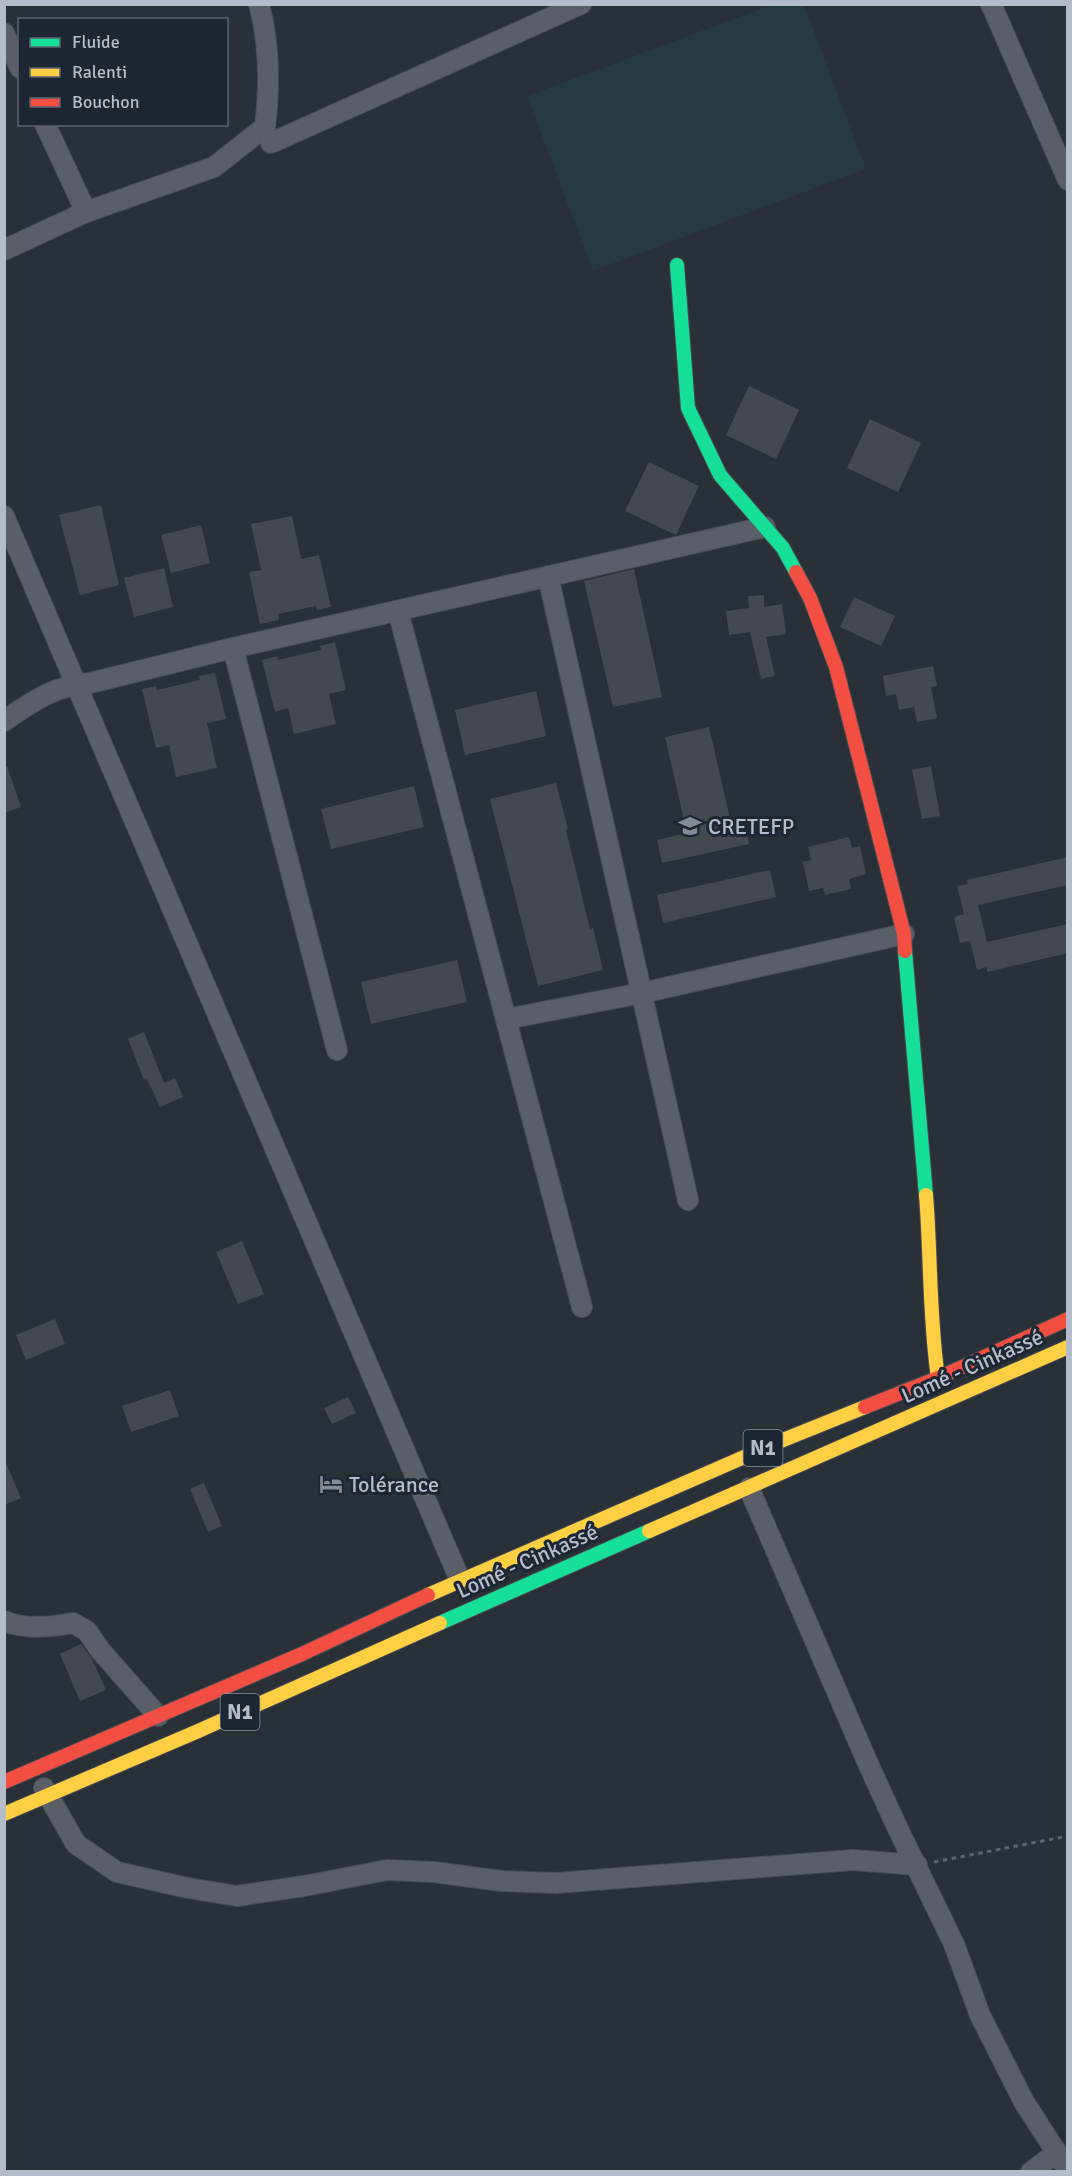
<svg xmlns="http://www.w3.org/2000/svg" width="1072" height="2176" viewBox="0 0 1072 2176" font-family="Signika,sans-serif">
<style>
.green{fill:#273a3e}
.building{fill:#444950}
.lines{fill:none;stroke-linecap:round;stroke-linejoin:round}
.street-casing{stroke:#484c53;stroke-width:22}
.fast-casing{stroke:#484c53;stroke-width:16}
.slow-casing{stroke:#484c53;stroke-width:16}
.jam-casing{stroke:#484c53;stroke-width:16}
.path{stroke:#5d636a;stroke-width:3;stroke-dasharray:4.5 4.5;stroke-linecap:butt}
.street{stroke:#5a5e66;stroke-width:20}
.fast{stroke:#16e098;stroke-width:14}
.slow{stroke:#ffcf43;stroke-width:14}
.jam{stroke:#f24e42;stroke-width:14}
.labels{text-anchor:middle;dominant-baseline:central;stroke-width:6;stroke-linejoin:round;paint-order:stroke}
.shield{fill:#1d2633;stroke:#878f9c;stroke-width:1.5}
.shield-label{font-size:21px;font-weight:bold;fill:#b4bcc9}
.poi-label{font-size:22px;fill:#b4bcc9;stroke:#1d2633;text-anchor:start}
.street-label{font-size:22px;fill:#b4bcc9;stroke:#1d2633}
</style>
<rect width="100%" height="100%" fill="#2a3038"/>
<path class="green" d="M774,4L804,5L866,169L593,271L527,96Z"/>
<path class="building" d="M749,386L799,410L776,459L726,435Z
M870,419L921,443L898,492L847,468Z
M649,462L699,486L676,535L625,511Z
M101,505L119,585L80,595L59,515Z
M292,516L301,559L319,555L331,607L317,610L316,606L278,614L279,620L260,624L249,572L261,570L251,524Z
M201,525L210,563L171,573L161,535Z
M164,568L173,607L134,617L124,578Z
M634,569L662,697L613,707L584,581Z
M764,595V607L782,604L786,634L766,637L775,676L761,679L750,632L729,635L726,611L749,608L748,596Z
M854,597L895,616L881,646L840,627Z
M335,642L346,690L329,694L336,724L294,734L288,708L275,712L262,660L277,656L278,660L321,650L320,646Z
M933,666L937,686L931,687L937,718L917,722L914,707L899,710L896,694L886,696L883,676Z
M215,673L226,719L207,723L217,768L176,777L169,745L156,748L142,689L156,686L157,690L200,680L199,676Z
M536,691L546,736L465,755L455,710Z
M709,727L731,823L744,820L749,844L662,863L657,840L687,833L665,737Z
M7,766L21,807L4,813V767Z
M931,766L940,816L922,819L912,770Z
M556,783L568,829L566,830L590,929L593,928L603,970L538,986L490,799Z
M414,786L424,827L331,849L321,809Z
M849,837L852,848L860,846L866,874L849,879L851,889L825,895L823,888L809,891L803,862L811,860L808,847Z
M1068,857V885L978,905L987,942L1068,924V953L987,972V967L977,970L970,941L960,943L954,917L964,914L957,886L968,884L967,880Z
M770,870L776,897L663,923L657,895Z
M457,960L467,1002L371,1024L361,982Z
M144,1032L164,1083L175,1078L183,1097L160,1107L147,1079L144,1080L128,1039Z
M242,1241L264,1294L238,1304L216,1252Z
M55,1319L65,1344L26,1360L16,1335Z
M170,1390L179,1416L131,1432L122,1406Z
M348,1397L356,1413L332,1424L324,1408Z
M4,1458L21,1498L4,1505Z
M204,1483L222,1526L208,1532L190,1489Z
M81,1644L92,1659L106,1690L80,1701L60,1654Z"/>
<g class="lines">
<g class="street-casing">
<path id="street" d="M991,4L1068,180
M4,33L20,68
M45,124L86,212
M271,143L581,4
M4,250L86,212L214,167L265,127C270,85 270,45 259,4
M4,516L460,1580
M548,576L688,1200
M398,611L582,1307
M233,648L337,1050
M4,721C32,702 55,685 90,683L233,648L765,527
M506,1019L642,993L904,934
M749,1488L866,1759L898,1829L954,1944L980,2015L1024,2102L1068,2170
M4,1621C25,1630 52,1627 73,1623L87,1631L100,1650L158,1716
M44,1788L76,1844L117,1872L188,1888L237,1896L304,1886L387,1870L434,1872L501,1881L556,1883L853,1860L917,1865
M1031,2172L1056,2153"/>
</g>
<g class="fast-casing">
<path id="fast" d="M677,265L688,408L720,475L783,548L796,572
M905,951L926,1195
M440,1623L649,1531"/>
</g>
<g class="slow-casing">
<path id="slow" d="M926,1195C931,1256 929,1317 938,1378
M649,1531L1068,1347
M428,1595L783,1440L865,1407
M4,1814L196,1732L440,1623"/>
</g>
<g class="jam-casing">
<path id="jam" d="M796,572L810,598L836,667L904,934L905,951
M865,1407L938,1378L1068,1319
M4,1782L302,1654L428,1595"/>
</g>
<path class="path" d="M934,1862L1068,1836"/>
<use href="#street" class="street"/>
<use href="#fast" class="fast"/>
<use href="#slow" class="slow"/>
<use href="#jam" class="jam"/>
</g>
<defs>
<g id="school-bare" transform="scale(1.8)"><path d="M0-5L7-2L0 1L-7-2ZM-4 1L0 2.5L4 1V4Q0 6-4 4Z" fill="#848b96" stroke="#1d2633" stroke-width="2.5" paint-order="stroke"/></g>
<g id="hotel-bare" transform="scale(1.8)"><path d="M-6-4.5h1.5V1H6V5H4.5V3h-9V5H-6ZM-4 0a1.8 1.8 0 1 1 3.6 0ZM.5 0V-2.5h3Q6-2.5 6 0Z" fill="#848b96" stroke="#1d2633" stroke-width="2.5" paint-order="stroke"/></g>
</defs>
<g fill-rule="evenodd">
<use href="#school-bare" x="690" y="826"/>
<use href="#hotel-bare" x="331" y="1484"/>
</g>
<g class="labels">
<g class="shield">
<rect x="743.5" y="1430" width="39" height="36" rx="4.5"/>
<rect x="220.5" y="1694" width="39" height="36" rx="4.5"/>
</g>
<g class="shield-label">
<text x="763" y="1448">N1</text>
<text x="240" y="1712">N1</text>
</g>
<g class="poi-label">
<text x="708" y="826">CRETEFP</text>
<text x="349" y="1484">Tolérance</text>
</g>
<g class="street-label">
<text transform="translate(972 1366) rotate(-24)">Lomé - Cinkassé</text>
<text transform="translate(527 1561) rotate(-24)">Lomé - Cinkassé</text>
</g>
</g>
<rect width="1072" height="2176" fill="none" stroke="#b4bcc9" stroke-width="12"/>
<rect x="18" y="18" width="210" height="108" fill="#1d2633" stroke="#59626f" stroke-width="1.5"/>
<rect x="30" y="38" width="30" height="9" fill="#16e098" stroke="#59626f" stroke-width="1.5"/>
<text x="72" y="48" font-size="18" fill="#b4bcc9">Fluide</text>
<rect x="30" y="68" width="30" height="9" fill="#ffcf43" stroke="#59626f" stroke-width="1.5"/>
<text x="72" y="78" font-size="18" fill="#b4bcc9">Ralenti</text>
<rect x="30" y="98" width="30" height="9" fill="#f24e42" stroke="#59626f" stroke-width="1.5"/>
<text x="72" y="108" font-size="18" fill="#b4bcc9">Bouchon</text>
</svg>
